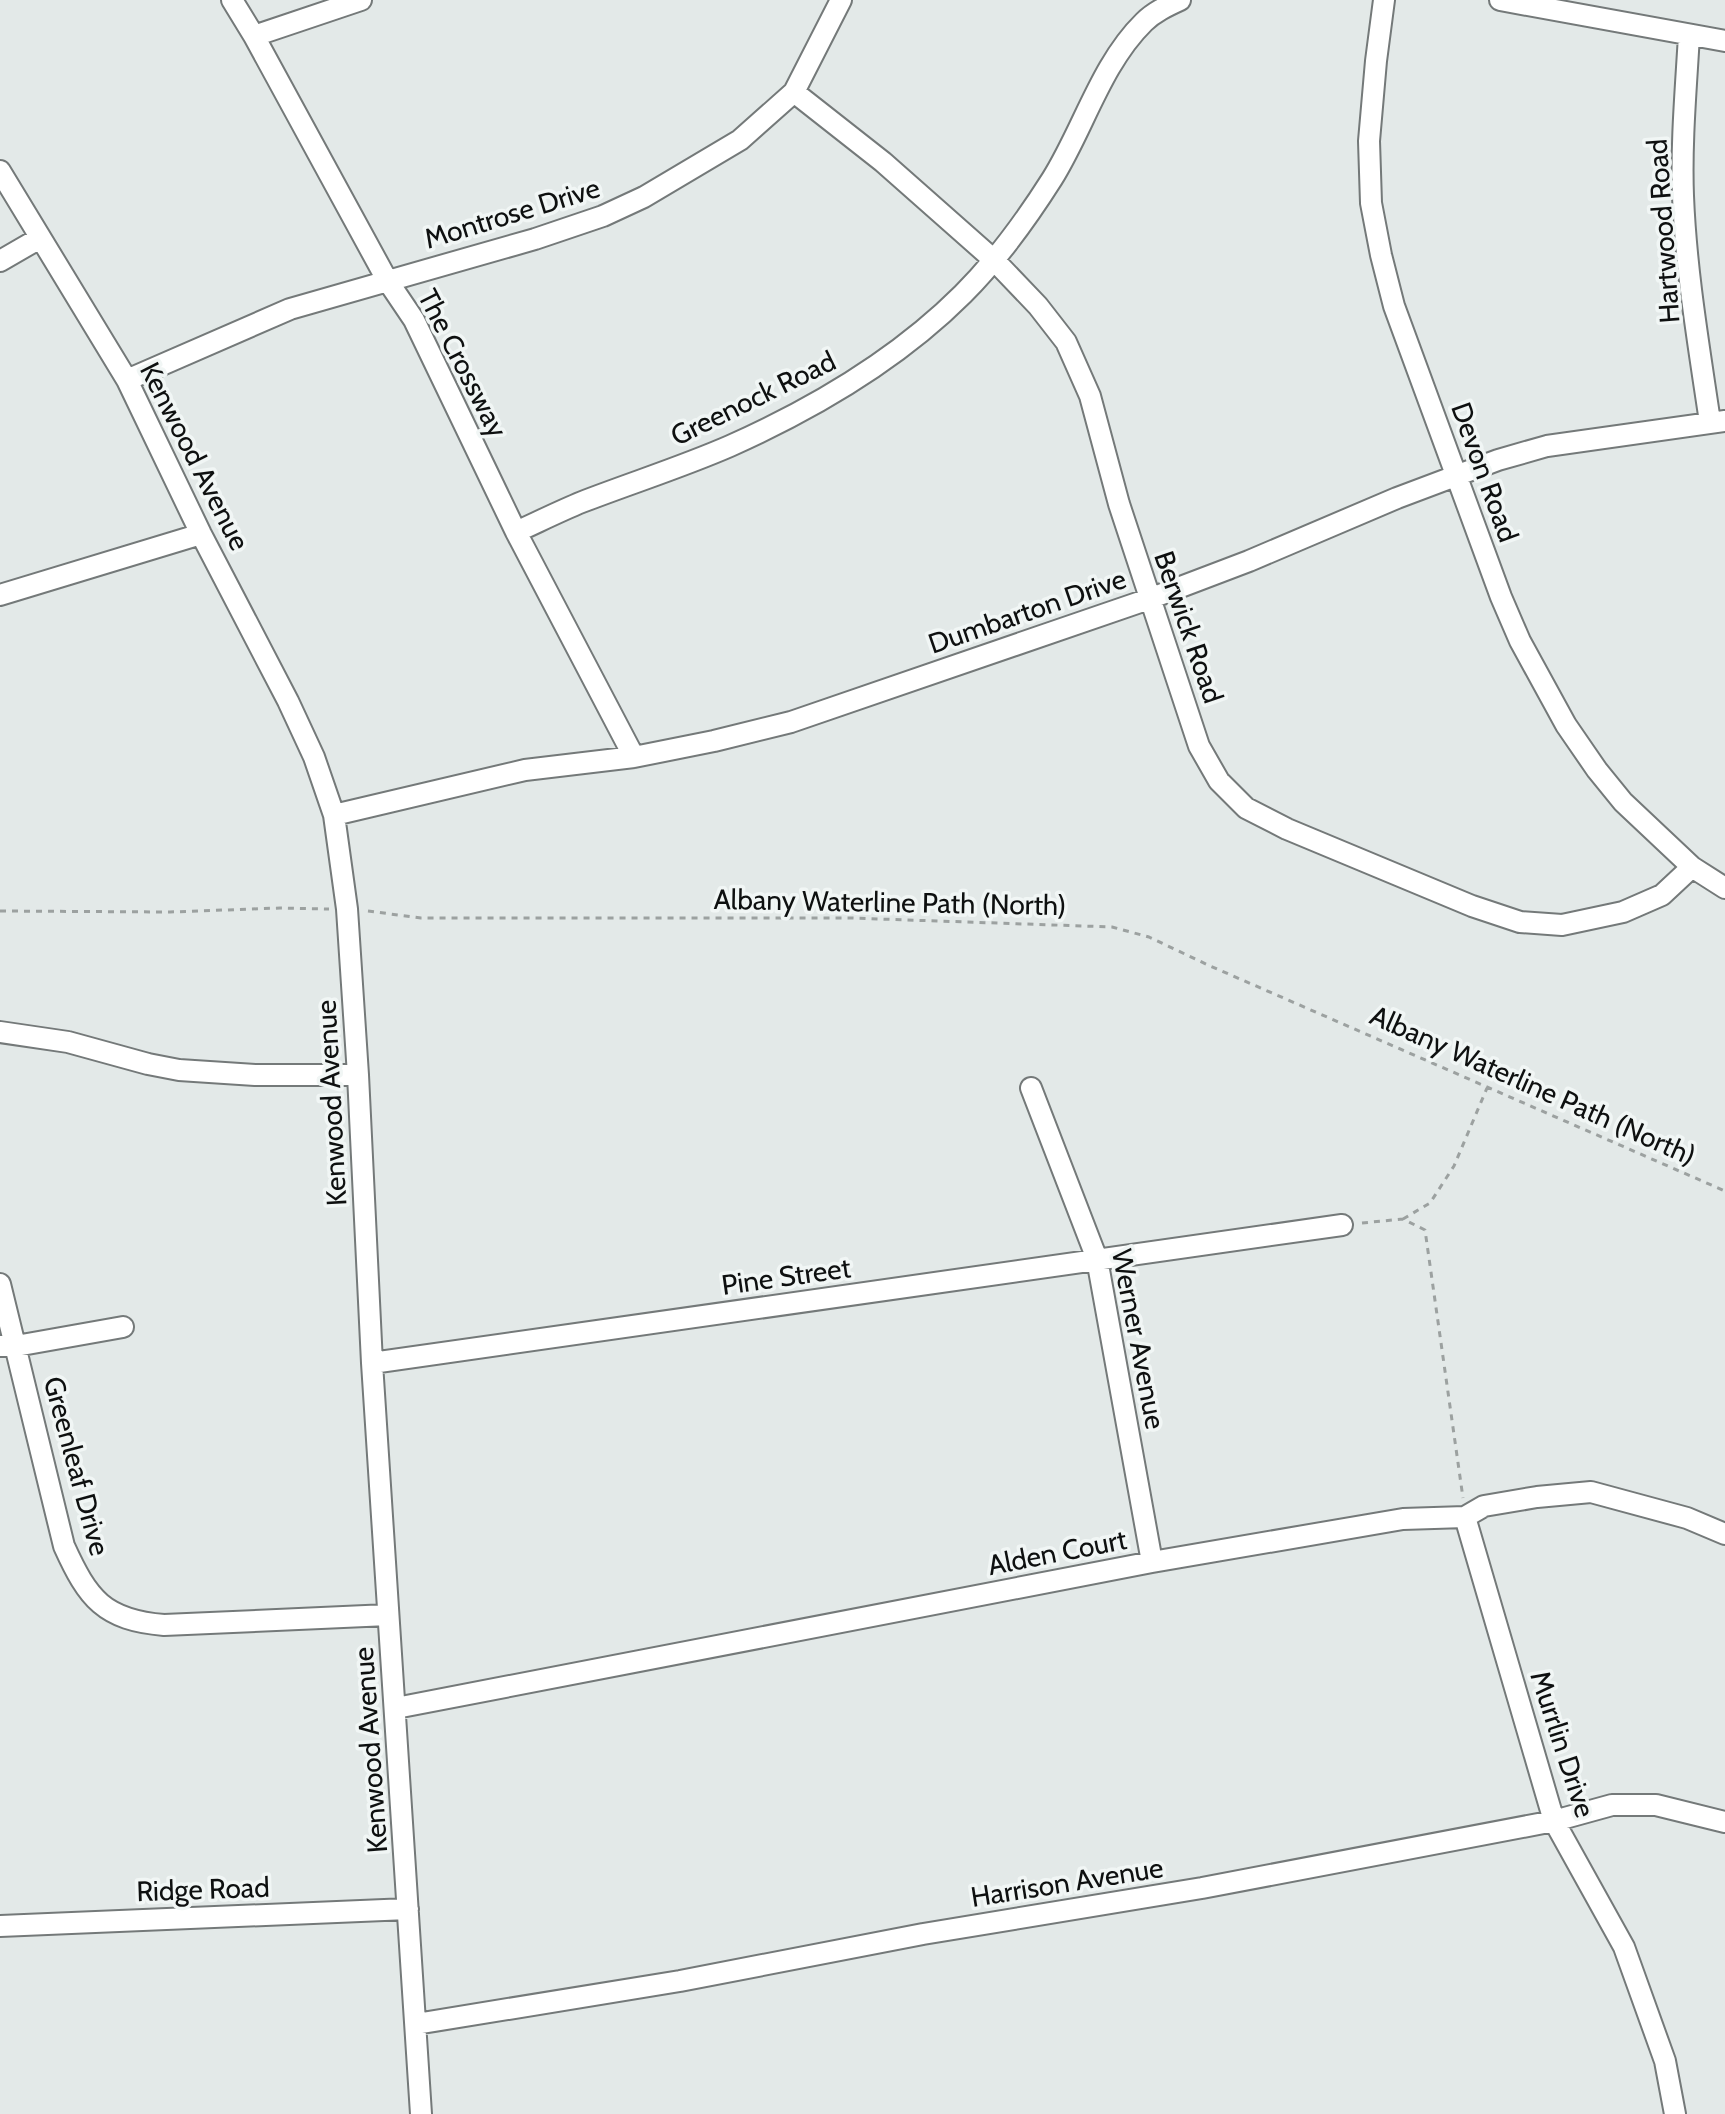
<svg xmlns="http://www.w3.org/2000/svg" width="1725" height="2114" viewBox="0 0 1725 2114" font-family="Cabin,sans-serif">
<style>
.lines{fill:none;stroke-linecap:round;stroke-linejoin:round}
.minor-casing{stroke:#747979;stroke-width:24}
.path{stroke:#9ca1a0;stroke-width:3;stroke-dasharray:6 6;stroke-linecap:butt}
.minor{stroke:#fff;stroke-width:20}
.labels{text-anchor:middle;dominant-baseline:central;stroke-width:7;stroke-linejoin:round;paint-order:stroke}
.street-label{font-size:28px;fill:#0e1010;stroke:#f1f6f5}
</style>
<rect width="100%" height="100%" fill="#e3e9e8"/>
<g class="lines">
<g class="minor-casing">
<path id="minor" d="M232,0L254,36L387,280L414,320L516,532L634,757
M1384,0L1376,61L1369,141L1371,203L1381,255L1394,306L1501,597L1520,641L1566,725L1597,770L1623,802L1692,867L1725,888
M1500,0L1725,41
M1689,35C1686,88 1681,143 1683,196C1686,272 1699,347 1710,422
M254,36L361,0
M794,92L883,162L995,261L1038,306L1066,342L1090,396L1119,504L1199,746L1219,781L1246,808L1287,829L1472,906L1520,922L1562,925L1623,912L1662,895L1692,867
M0,171L127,380L201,534L288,701L314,757L334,815L347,909L358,1075L372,1363L421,2114
M0,261L40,238
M127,380L290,309L535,239L603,216L644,197L740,140L794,92L841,0
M516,532C538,522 560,511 582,502C631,483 682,467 730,446C815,408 897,360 963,294C997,260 1026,220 1052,179C1083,130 1101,64 1144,22C1154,12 1167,6 1180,0
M0,595L201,534
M334,815L525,770L634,757L714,741L791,722L1149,599L1249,561L1397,498L1498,460L1547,446L1725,421
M0,1032L68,1042L148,1064L179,1070L255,1075H358
M1031,1088L1097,1259L1152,1562
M0,1284L64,1546C88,1599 104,1620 164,1625L388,1615
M0,1346H16L123,1327
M372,1363L1342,1225
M1465,1517L1554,1821L1624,1947L1665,2061L1675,2114
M396,1708L1152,1562L1403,1519L1465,1517L1484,1506L1537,1497L1591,1492L1687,1518L1725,1534
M0,1926L408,1909
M416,2024L680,1981L923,1934L1202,1888L1554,1821L1612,1805H1656L1725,1822"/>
</g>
<path class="path" d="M0,911L170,912L280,908L329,909
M368,911L421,918H850L1112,927L1149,937L1208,965L1725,1191
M1403,1219L1430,1203L1454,1166L1487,1088
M1362,1223L1403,1219L1425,1230L1463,1498"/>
<use href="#minor" class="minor"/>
</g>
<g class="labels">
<g class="street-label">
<text transform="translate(512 213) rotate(-17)">Montrose Drive</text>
<text transform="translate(1663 231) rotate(-94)">Hartwood Road</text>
<text transform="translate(463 363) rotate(63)">The Crossway</text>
<text transform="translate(753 398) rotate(-26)">Greenock Road</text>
<text transform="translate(195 456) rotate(63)">Kenwood Avenue</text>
<text transform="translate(1485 472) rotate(70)">Devon Road</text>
<text transform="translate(1027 611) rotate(-19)">Dumbarton Drive</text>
<text transform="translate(1189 627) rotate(71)">Berwick Road</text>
<text transform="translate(890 902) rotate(1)">Albany Waterline Path (North)</text>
<text transform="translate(1533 1085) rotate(24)">Albany Waterline Path (North)</text>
<text transform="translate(331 1103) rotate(-93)">Kenwood Avenue</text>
<text transform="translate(786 1276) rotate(-8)">Pine Street</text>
<text transform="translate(1139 1339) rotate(79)">Werner Avenue</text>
<text transform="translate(77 1466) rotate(75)">Greenleaf Drive</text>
<text transform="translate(1057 1552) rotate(-11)">Alden Court</text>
<text transform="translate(1563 1744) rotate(72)">Murrlin Drive</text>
<text transform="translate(370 1750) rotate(-94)">Kenwood Avenue</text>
<text transform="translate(1067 1882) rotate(-9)">Harrison Avenue</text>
<text transform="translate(203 1889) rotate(-2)">Ridge Road</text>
</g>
</g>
</svg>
